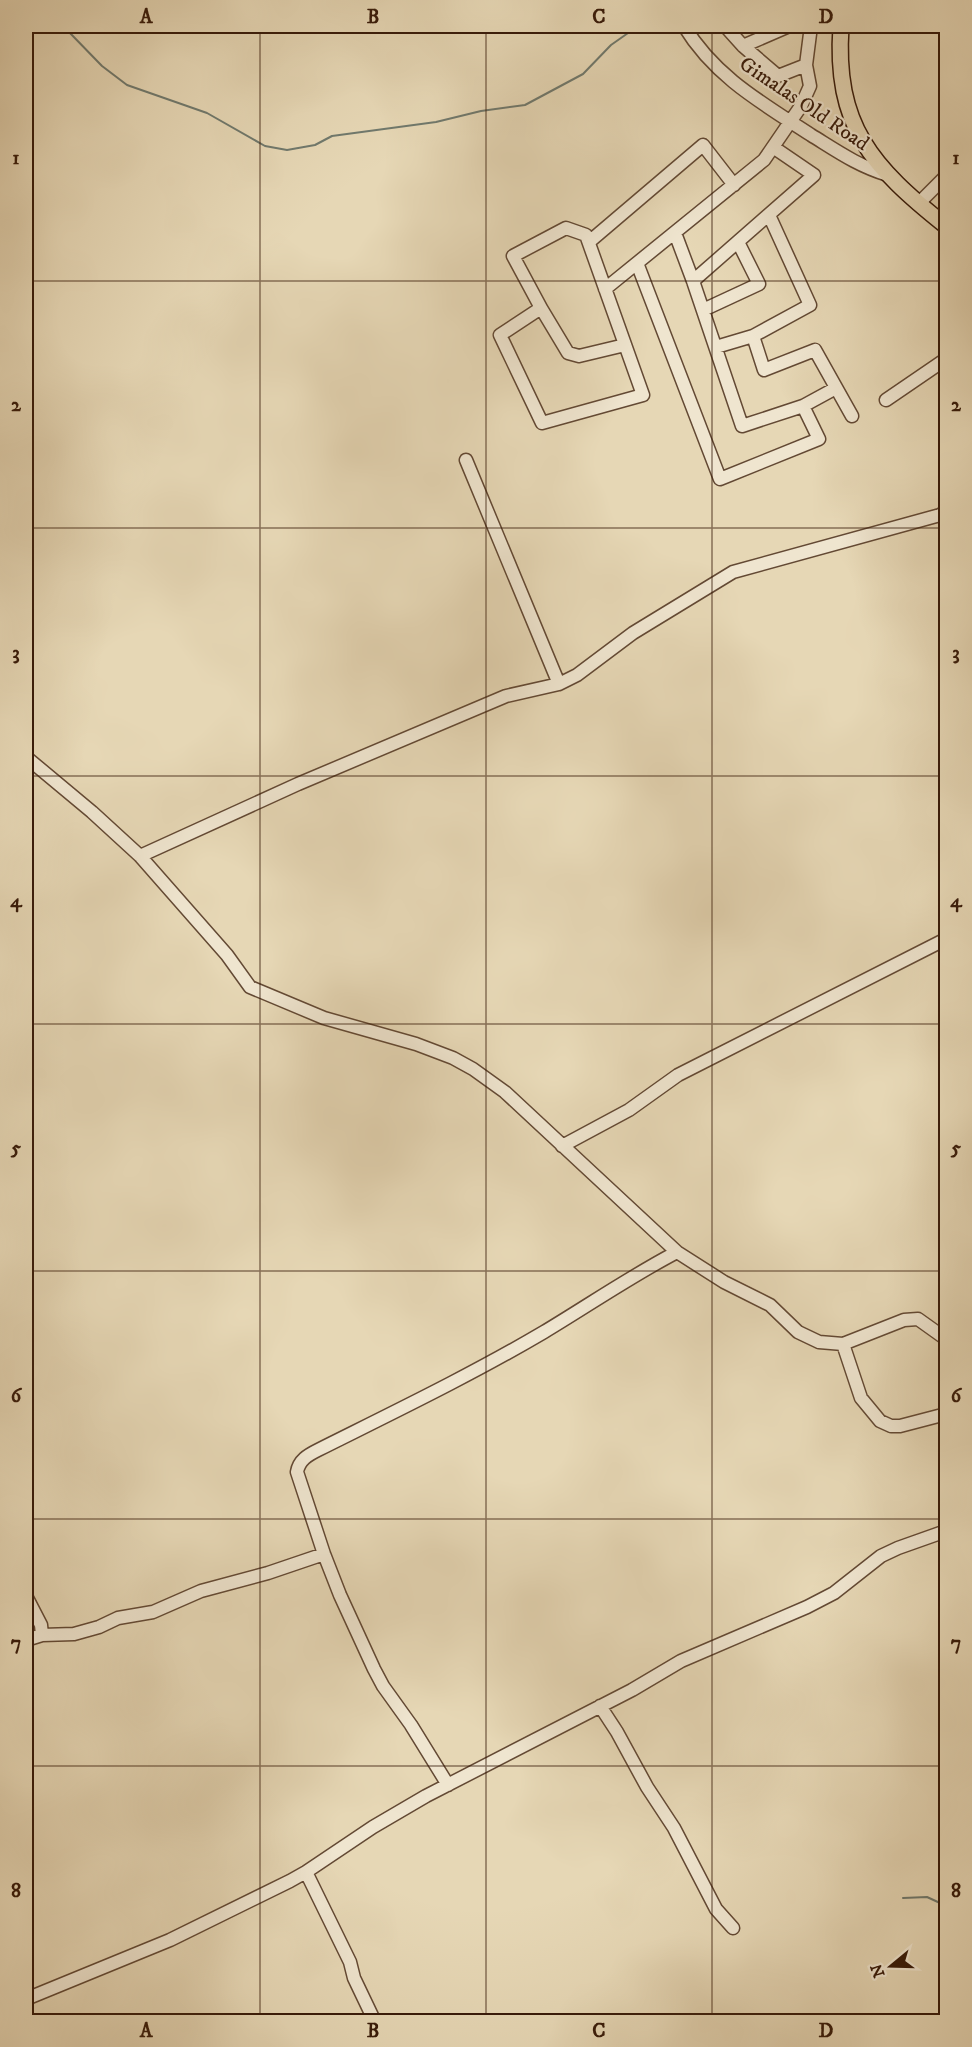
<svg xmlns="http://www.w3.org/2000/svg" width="972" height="2047" viewBox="0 0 972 2047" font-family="'IM FELL DW Pica',serif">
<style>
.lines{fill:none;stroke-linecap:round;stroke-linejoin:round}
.stream{stroke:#70796d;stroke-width:2}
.minor-casing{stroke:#634934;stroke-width:15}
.major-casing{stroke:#371a09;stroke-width:18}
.minor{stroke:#efe5cf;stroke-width:12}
.major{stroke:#e6d7b5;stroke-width:15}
.grid{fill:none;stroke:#371a09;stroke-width:1.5;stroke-opacity:0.55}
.labels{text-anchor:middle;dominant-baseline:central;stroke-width:4.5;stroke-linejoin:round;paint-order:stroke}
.street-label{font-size:21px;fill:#371a09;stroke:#efe5cf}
.neatline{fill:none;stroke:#371a09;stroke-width:2}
.grid-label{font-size:20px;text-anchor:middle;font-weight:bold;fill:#371a09}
</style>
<rect width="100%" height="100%" fill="#e6d7b5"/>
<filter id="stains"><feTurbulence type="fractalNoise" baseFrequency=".00333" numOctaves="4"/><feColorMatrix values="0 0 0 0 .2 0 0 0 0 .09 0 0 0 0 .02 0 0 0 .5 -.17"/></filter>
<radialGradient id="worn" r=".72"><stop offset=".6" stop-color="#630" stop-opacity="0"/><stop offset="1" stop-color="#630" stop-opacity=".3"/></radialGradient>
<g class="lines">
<path class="stream" d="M60,26L68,31L102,66L127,85L207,113L265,146L287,150L315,145L332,136L436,122L481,111L525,105L583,74L611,45L638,26
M903,1898L927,1897L940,1903L946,1901"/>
<g class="minor-casing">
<path id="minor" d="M684,26C715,77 762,103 811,135C837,151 858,166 888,175
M725,26L743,46L778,76L806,65
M743,46L789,26
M918,204L946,176
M566,228L586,235L643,395L542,423L500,335L541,308L513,256Z
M675,233L693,281L742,426L803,406L836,388
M589,242L703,145L734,185
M637,263L720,479L819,439L803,406
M693,281L814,175L773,147
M605,289L764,160L801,106L810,86L806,65L811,26
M541,308L568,353L579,356L625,345
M703,310L759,284L738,242
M753,336L764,370L815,350L852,416
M716,347L753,336L810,305L769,215
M886,400L946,359
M466,460L559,684
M26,757L92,812L140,856L227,955L250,987L324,1018L416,1044L453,1058L473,1069L505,1092L677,1252L724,1282L770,1305L798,1332L819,1342L843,1344L904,1320L918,1319L946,1339
M140,856L298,784L506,696L559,684L577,675L633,633L733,572L940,515L946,511
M562,1146L629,1110L678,1075L946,939
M843,1344L861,1398L880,1421L891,1426H900L946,1414
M26,1596L41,1625L42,1635
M26,1640L42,1635L74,1634L99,1627L118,1618L153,1612L201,1591L268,1573L324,1554
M600,1706L617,1732L647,1787L674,1828L716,1909L733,1928
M448,1785L411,1725L383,1686L374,1669L340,1595L324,1554L297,1472C299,1460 308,1455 318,1450C394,1412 471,1375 544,1332C589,1305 631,1276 677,1252
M306,1872L350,1962L354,1978L375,2022
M26,1999L170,1940L290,1881L306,1872L373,1827L426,1796L632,1690L681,1661L807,1607L834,1593L881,1556L898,1548L946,1531"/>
</g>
<g class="major-casing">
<path id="major" d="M841,26C834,126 872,167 946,226"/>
</g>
<use href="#minor" class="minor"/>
<use href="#major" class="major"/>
</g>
<path class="grid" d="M260,26V2022M486,26V2022M712,26V2022M26,281H946M26,528H946M26,776H946M26,1024H946M26,1271H946M26,1519H946M26,1766H946"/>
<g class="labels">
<g class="street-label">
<text transform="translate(804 104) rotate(34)">Gimalas Old Road</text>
</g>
</g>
<rect width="972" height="2047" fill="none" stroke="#e6d7b5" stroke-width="66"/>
<g transform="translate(891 1966) rotate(251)" stroke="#efe5cf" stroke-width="4.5" paint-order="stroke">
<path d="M0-4.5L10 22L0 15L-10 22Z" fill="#371a09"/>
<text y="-9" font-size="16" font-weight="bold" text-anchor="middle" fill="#371a09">N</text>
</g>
<rect x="33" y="33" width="906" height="1981" class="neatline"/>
<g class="grid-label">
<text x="146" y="23">A</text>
<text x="373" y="23">B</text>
<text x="599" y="23">C</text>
<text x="826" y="23">D</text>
<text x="16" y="164">1</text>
<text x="956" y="164">1</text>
<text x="16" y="411">2</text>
<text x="956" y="411">2</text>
<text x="16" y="659">3</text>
<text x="956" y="659">3</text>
<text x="16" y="907">4</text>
<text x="956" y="907">4</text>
<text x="16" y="1154">5</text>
<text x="956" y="1154">5</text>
<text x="16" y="1402">6</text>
<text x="956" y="1402">6</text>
<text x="16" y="1649">7</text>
<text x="956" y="1649">7</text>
<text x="16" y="1897">8</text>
<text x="956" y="1897">8</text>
<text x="146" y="2037">A</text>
<text x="373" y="2037">B</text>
<text x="599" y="2037">C</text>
<text x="826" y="2037">D</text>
</g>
<rect width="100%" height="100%" filter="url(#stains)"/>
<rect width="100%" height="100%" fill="url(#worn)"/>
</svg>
